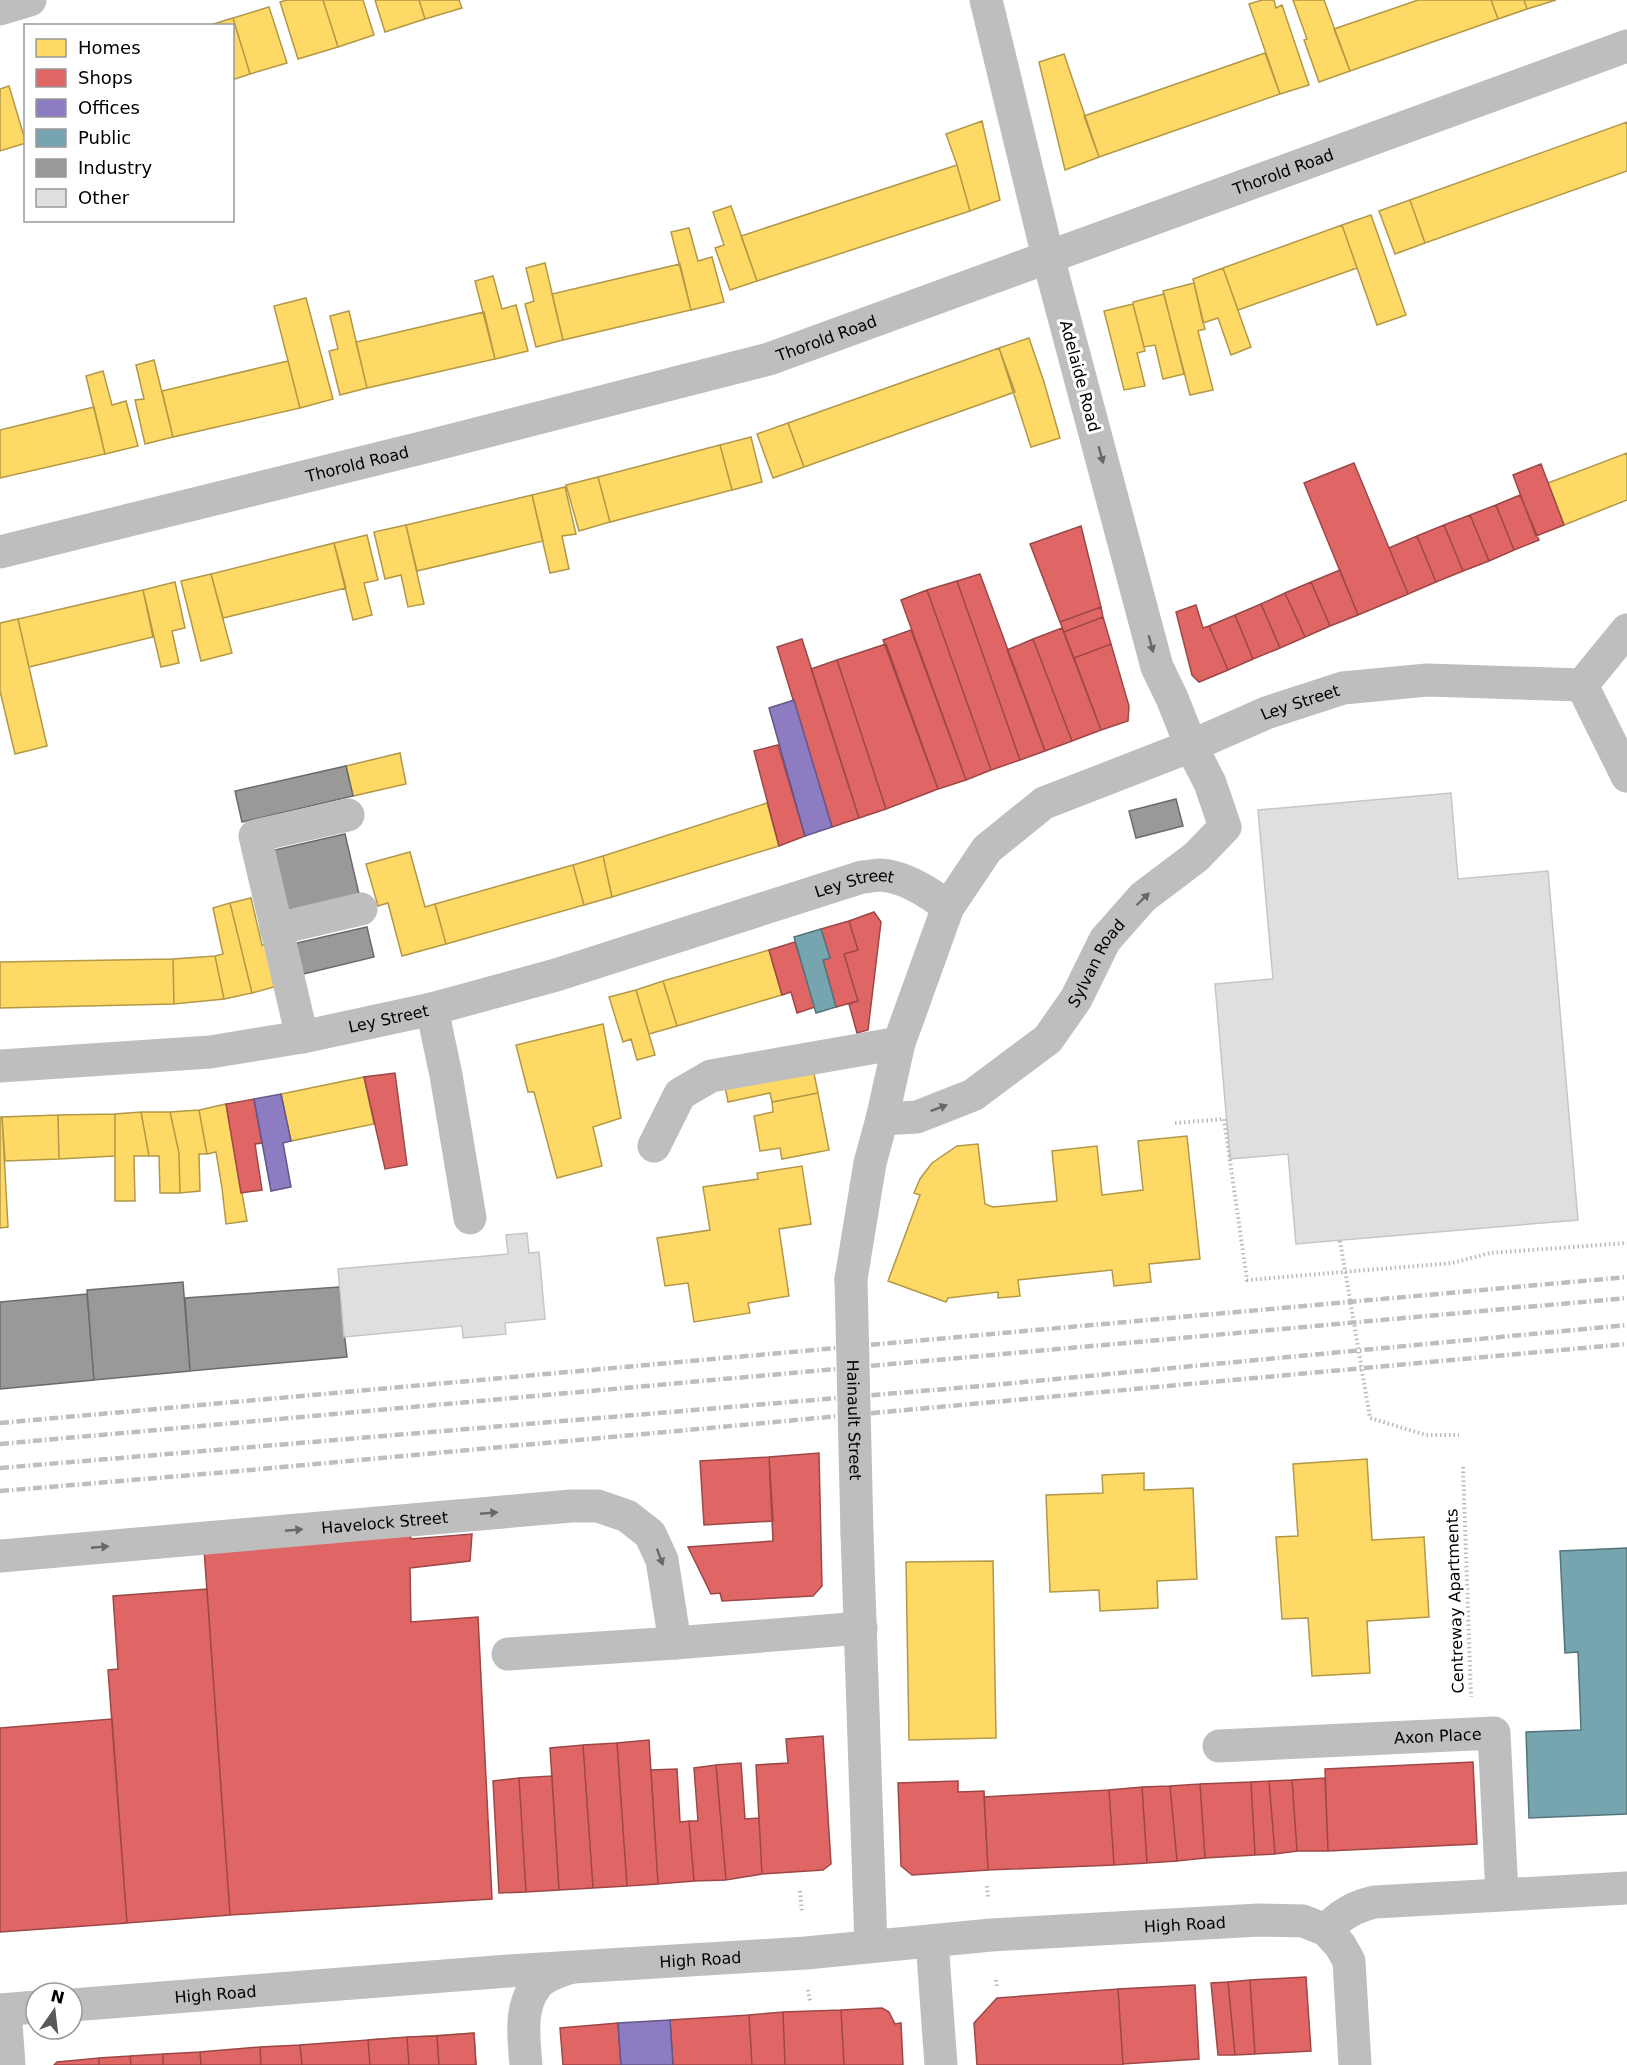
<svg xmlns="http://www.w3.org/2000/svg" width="1627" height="2065" viewBox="0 0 1627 2065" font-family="'DejaVu Sans',sans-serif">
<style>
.homes{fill:#ffd966;stroke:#b29847;stroke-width:1.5}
.shops{fill:#e06666;stroke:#9d4747;stroke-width:1.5}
.offices{fill:#8e7cc3;stroke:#635788;stroke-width:1.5}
.public{fill:#76a5af;stroke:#53747a;stroke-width:1.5}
.industry{fill:#999;stroke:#6b6b6b;stroke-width:1.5}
.building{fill:#dfdfdf;stroke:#c6c6c6;stroke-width:1.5}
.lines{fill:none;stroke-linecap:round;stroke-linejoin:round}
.path{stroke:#b9b9b9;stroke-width:4;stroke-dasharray:1.5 3;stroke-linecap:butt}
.minor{stroke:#bebebe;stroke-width:33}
.rail{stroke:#bebebe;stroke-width:4.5;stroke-dasharray:9 3 1.5 3;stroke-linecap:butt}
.path-bridge{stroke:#b9b9b9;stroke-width:4;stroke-dasharray:1.5 3;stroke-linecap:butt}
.minor-bridge{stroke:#bebebe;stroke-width:33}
.oneway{fill:#686868}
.labels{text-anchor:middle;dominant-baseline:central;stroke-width:6;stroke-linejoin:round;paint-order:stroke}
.street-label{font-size:16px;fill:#000;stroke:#fff}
</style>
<rect width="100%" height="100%" fill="#fff"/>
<path class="homes" d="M287,0H323L338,47L298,59L280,2Z
M323,0H363L374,35L338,47Z
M375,0H419L425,19L385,32Z
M419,0H459L462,8L425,19Z
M1262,0H1274L1276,8L1282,5L1309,85L1280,94L1249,4Z
M1293,0H1324L1350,71L1319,82L1304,40L1307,39Z
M1418,0H1491L1498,19L1350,71L1334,29Z
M1491,0H1524L1527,9L1498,19Z
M1524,0H1556L1527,9Z
M269,7L287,63L250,74L233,18Z
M233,18L250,74L232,80V26H207Z
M1265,53L1280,94L1099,157L1084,116Z
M1064,54L1099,157L1065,170L1039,62Z
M9,86L26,143L0,151V89Z
M982,121L1000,200L970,211L957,165L946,134Z
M1627,122V171L1425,243L1410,200Z
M957,165L970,211L757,281L741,236Z
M1410,200L1425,243L1395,254L1379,211Z
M731,206L757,281L730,290L715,248L724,245L713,212Z
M1371,215L1406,315L1377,325L1342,225Z
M1342,225L1357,268L1238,310L1223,268Z
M689,228L698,261L712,257L724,302L691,310L671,232Z
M545,263L563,340L536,347L525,304L534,301L526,268Z
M680,264L691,310L563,340L552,294Z
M1223,268L1251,347L1231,355L1218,318L1203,323L1193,279Z
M493,276L502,309L516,305L528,351L495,359L475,281Z
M1194,283L1205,329L1198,331L1213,390L1190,395L1163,291Z
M1164,294L1184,374L1163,379L1155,345L1144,347L1133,304V302Z
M306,298L333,399L300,408L274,306Z
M1133,304L1145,351L1137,353L1145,386L1124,390L1104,311Z
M349,311L367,388L340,395L329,351L338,349L330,316Z
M484,312L495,359L367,388L356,342Z
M1029,338L1044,382L1060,438L1031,447L999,348Z
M999,348L1015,392L804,467L788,423Z
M154,360L173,437L145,444L135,400L144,399L136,365Z
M288,361L300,408L173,437L162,391Z
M103,371L112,405L126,401L138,446L105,454L86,376Z
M94,407L105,454L0,478V430Z
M788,423L804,467L773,478L757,434Z
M751,437L762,482L732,490L720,445Z
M720,445L732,490L610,522L598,477Z
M1627,453V500L1564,525L1548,483Z
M598,477L610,522L579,531L566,485Z
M565,487L576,534L562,536L569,569L550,573L532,495Z
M532,495L543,541L417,571L406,525Z
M406,525L424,604L408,607L401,575L385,579L374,532Z
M367,535L378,580L364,583L372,615L353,620L334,543Z
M334,543L346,588L223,618L211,574Z
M211,574L232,653L201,661L181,581Z
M175,582L185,628L172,631L179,663L161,667L143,590Z
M143,590L153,637L29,667L18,619Z
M18,619L47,746L15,754L0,691V623Z
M400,753L406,784L353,796L346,766Z
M767,803L779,846L612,897L603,856Z
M410,852L425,907L435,904L446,944L402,956L388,903L378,906L366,864Z
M603,856L612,897L584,905L573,865Z
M573,865L584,905L446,944L435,904Z
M251,898L262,945L271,943L281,985L252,993L230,903Z
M230,903L252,993L224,999L215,956L223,954L213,908Z
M769,950L782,995L677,1026L663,981Z
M215,956L224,999L174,1004L173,959Z
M173,959L174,1004L0,1008V962Z
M663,981L677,1026L649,1034L636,990Z
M636,990L655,1055L637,1060L631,1039L623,1042L609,997Z
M603,1024L621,1118L593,1127L602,1166L557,1178L534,1092H528L516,1045Z
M812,1064L818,1093L772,1102L770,1093L728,1102L724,1081Z
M364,1077L374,1124L291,1141L281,1094Z
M818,1093L829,1150L782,1159L780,1148L760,1151L754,1116L773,1112L772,1102Z
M226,1104L247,1221L226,1224L222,1188L216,1152L207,1154L199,1110Z
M199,1110L207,1154H199L200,1191L180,1193L179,1153L170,1112Z
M141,1112L149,1156H134L135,1201H115V1114Z
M141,1112H170L179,1153L180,1193H160L159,1156H149Z
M115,1114V1156L59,1159L58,1115Z
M58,1115L59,1159L5,1161L2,1117Z
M0,1117H2L8,1227L0,1228Z
M1187,1136L1200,1259L1149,1264L1151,1282L1114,1286L1112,1270L1018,1280L1020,1296L998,1298V1292L948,1298L946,1302L888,1281L920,1195L914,1193L920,1179L932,1163L957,1146L978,1144L985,1204L993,1207L1057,1201L1052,1151L1097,1146L1102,1195L1143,1190L1138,1141Z
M802,1166L811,1224L779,1229L789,1296L748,1303L750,1313L694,1322L688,1283L665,1286L657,1238L710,1230L703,1187L758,1179L757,1173Z
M1367,1459L1372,1540L1424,1537L1429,1617L1367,1621L1370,1673L1312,1676L1308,1618L1282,1619L1276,1537L1298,1536L1293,1464Z
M1144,1473V1490L1193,1488L1197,1579L1157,1581L1158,1608L1100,1611L1099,1590L1050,1592L1046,1495L1103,1493L1102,1475Z
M993,1561L996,1738L909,1740L906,1562Z
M474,2033L476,2065H370L368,2040Z"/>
<path class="shops" d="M1354,463L1408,594L1358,615L1304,483Z
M1541,464L1564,525L1536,536L1513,475Z
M1520,495L1539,540L1514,550L1496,505Z
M1496,505L1514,550L1489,561L1470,515Z
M1470,515L1489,561L1463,571L1444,525Z
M1444,525L1463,571L1436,582L1417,536Z
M1081,526L1101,607L1060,622L1030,544Z
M1417,536L1436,582L1408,594L1389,548Z
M1340,570L1358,615L1330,626L1311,582Z
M980,574L1045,751L1020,760L957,581Z
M957,581L1020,760L991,770L927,590Z
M1311,582L1330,626L1305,637L1285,593Z
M927,590L991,770L966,780L901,600Z
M1285,593L1305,637L1280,648L1261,604Z
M1261,604L1280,648L1253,659L1235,615Z
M1196,605L1203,628L1209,626L1228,670L1199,682L1192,675L1176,612Z
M1101,607L1103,617L1064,632L1060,622Z
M1235,615L1253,659L1228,670L1209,626Z
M1103,617L1111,644L1074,658L1064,632Z
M1062,628L1101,730L1072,741L1033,639Z
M911,630L966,780L938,789L883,640Z
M802,639L859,818L832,827L777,647Z
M1033,639L1072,741L1045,751L1007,650Z
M886,644L938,789L886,809L837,660Z
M1111,644L1129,706L1128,721L1101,730L1074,658Z
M837,660L886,809L859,818L811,669Z
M778,745L805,836L779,846L754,751Z
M874,912L881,922L868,1030L857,1033L849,1004L858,1001L844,954L858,950L849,921Z
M849,921L858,950L844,954L858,1001L836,1007L823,960L830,958L821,929Z
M795,942L815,1007L797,1013L791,992L782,995L769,950Z
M395,1073L407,1165L385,1169L364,1077Z
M254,1099L262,1143L255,1144L262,1190L241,1193L226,1104Z
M819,1453L822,1586L813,1596L722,1601L720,1593L711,1594L688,1547L773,1541L769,1457Z
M769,1457L773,1521L704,1525L700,1461Z
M409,1531L411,1539L472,1534L470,1561L410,1568L411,1622L478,1617L492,1899L230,1915L204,1549Z
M207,1589L230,1915L127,1923L108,1670L118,1669L113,1596Z
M112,1719L127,1923L0,1932V1728Z
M823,1736L831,1864L823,1870L762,1874L756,1765L788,1763L786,1739Z
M649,1740L658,1884L627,1886L617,1743Z
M617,1743L627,1886L593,1888L583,1745Z
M583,1745L593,1888L559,1890L550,1748Z
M1473,1762L1477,1844L1328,1851L1325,1769Z
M741,1763L745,1819L759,1818L762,1874L726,1880L716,1765Z
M716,1765L726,1880L694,1881L689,1821H698L694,1768Z
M677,1769L680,1822L689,1821L694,1881L658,1884L651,1770Z
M552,1776L559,1890L526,1892L519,1778Z
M519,1778L526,1892L499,1893L493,1781Z
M1325,1778L1328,1851H1297L1292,1780Z
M1292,1780L1297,1851L1275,1854L1269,1781Z
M958,1781V1792L984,1791L988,1870L912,1875L901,1866L898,1783Z
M1269,1781L1275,1854L1255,1855L1251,1782Z
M1251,1782L1255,1855L1205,1858L1200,1784Z
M1200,1784L1205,1858L1177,1861L1170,1786Z
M1170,1786L1177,1861L1147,1863L1142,1787Z
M1142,1787L1147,1863L1114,1865L1109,1790Z
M1109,1790L1114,1865L988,1870L984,1797Z
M1306,1977L1311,2051L1255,2054L1250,1980Z
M1250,1980L1255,2054L1235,2055L1228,1982Z
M1228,1982L1235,2055H1218L1211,1983Z
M1195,1985L1199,2059L1123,2064L1118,1989Z
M1118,1989L1123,2065H977L974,2023L997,1998Z
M882,2008L889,2012L895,2024L901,2023L903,2065H844L841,2010Z
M841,2010L844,2065H785L783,2012Z
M783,2012L785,2065H752L749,2015Z
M749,2015L752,2065H673L670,2020Z
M618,2023L621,2065H563L560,2028Z
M474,2033L476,2065H439L437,2036Z
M437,2036L439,2065H409L407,2037Z
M407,2037L409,2065H370L368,2040Z
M368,2040L370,2065H302L300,2045Z
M300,2045L302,2065H261L260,2047Z
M260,2047L261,2065H201L200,2052Z
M200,2052L201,2065H163V2054Z
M163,2054V2065H131L130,2056Z
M130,2056L131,2065H99V2058Z
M99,2058V2065H54L57,2062Z"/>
<path class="offices" d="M794,700L832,827L805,836L769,708Z
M281,1094L291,1141L283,1143L291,1187L271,1191L254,1099Z
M670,2020L673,2065H621L618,2023Z"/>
<path class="public" d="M821,929L830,958L823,960L836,1007L816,1013L794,937Z
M1627,1548V1814L1529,1818L1526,1732L1581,1730L1578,1652L1565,1653L1560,1551Z"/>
<path class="industry" d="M346,766L353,796L242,822L235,791Z
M1176,799L1183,826L1136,838L1129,811Z
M345,834L359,894L280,912L266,852Z
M367,927L374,957L295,976L288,945Z
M183,1282L190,1371L94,1380L87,1290Z
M339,1287L347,1357L190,1371L185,1298Z
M87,1294L94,1380L0,1389V1302Z"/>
<path class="building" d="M1451,793L1458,879L1548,871L1578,1220L1296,1244L1288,1154L1230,1159L1215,984L1273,979L1258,810Z
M527,1233L529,1253L539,1252L545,1319L505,1323L506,1334L463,1338L462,1326L344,1337L338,1269L508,1254L506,1235Z"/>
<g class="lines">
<path class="path" d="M1175,1123L1224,1119L1247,1280L1452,1263L1490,1253L1627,1243
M1463,1467L1471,1697
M987,1886L988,1898
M800,1891L802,1913
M996,1980L997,1988
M808,1990L810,2001"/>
<g class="minor">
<path d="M0,9L30,0"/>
<path id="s1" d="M0,552L433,445L769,359L1627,46"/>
<path d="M1582,685L1627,776"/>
<path d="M1582,685L1627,630"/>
<path d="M276,929L361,909"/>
<path d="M432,1009L446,1075L470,1218"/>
<path d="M302,1037L255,836L348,815"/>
<path id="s2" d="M0,1066L210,1052L302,1037L432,1009L556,975L862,877C868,877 874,875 880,875C904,876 930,893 948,907"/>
<path id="s3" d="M882,1119L917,1117L973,1095L1048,1039L1076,999L1105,940L1143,897L1196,857L1225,827L1210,783L1191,746L1172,698L1157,667L1048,257L986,0"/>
<path d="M654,1146L680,1094L711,1076L899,1043"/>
<path id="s4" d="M851,1279L870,1163L882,1119L899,1043L948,907L987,849L1044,803L1191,746L1266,713L1343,688L1427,680L1582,685"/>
<path d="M857,1533L871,1946"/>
<path id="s5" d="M0,1556L571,1506H598L627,1516L650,1534L662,1560L675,1643L861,1628"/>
<path d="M508,1654L675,1643"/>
<path id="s6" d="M1219,1746L1494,1733L1502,1894"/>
<path d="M1326,1930C1340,1915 1355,1906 1375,1902L1627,1888"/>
<path d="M932,1941L941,2065"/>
<path id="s7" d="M72,2005L508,1971L806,1953L991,1935L1259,1920L1303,1921L1326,1930L1340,1945L1349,1961L1355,2065"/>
<path d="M0,2010L36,2007"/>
<path d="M5,2010L9,2065"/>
<path d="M526,2065C524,2040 519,2007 536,1986C543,1976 557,1972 569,1968"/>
</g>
<path class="rail" d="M0,1423L1627,1277
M0,1444L1627,1298
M0,1468L982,1386L1627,1325
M0,1491L228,1472L1627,1344"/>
<path class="path-bridge" d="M1340,1241L1370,1418L1426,1435H1459"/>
<path class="minor-bridge" id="s8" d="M851,1279L857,1533"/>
</g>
<defs><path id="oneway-solid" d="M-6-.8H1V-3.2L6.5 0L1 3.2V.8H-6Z" transform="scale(1.5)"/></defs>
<g class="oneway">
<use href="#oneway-solid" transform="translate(1101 455) rotate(75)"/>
<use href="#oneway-solid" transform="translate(1151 644) rotate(75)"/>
<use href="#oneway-solid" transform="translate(1143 899) rotate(-44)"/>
<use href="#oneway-solid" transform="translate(939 1108) rotate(-21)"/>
<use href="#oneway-solid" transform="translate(489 1513) rotate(-5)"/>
<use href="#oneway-solid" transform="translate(294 1530) rotate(-5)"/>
<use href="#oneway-solid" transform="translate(100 1547) rotate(-5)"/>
<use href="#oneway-solid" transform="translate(660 1557) rotate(70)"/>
</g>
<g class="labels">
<g class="street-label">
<text stroke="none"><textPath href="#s1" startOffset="1340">Thorold Road</textPath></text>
<text stroke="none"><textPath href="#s1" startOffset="854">Thorold Road</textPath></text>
<text transform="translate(1080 376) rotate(75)">Adelaide Road</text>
<text stroke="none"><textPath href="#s1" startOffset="368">Thorold Road</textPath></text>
<text stroke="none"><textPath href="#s4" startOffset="804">Ley Street</textPath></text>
<text stroke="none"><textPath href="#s2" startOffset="878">Ley Street</textPath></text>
<text stroke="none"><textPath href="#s3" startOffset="279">Sylvan Road</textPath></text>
<text stroke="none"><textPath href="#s2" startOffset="392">Ley Street</textPath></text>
<text stroke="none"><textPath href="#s8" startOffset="141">Hainault Street</textPath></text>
<text stroke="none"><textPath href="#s5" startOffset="386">Havelock Street</textPath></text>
<text transform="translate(1455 1601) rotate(-92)">Centreway Apartments</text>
<text stroke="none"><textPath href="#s6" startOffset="219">Axon Place</textPath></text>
<text stroke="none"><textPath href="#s7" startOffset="1116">High Road</textPath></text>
<text stroke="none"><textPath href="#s7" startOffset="630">High Road</textPath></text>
<text stroke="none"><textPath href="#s7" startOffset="144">High Road</textPath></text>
</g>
</g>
<rect x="24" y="24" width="210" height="198" fill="#ffffff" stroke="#999999" stroke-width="1.5"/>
<rect x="36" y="39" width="30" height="18" fill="#ffd966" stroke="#999999" stroke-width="1.5"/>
<text x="78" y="54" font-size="18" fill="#000000">Homes</text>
<rect x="36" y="69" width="30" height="18" fill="#e06666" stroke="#999999" stroke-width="1.5"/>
<text x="78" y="84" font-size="18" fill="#000000">Shops</text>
<rect x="36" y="99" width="30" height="18" fill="#8e7cc3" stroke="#999999" stroke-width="1.5"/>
<text x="78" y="114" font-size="18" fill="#000000">Offices</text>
<rect x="36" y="129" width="30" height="18" fill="#76a5af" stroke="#999999" stroke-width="1.5"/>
<text x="78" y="144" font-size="18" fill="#000000">Public</text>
<rect x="36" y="159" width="30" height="18" fill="#999999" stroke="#999999" stroke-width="1.5"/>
<text x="78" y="174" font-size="18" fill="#000000">Industry</text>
<rect x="36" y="189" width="30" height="18" fill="#dfdfdf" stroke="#999999" stroke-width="1.5"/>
<text x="78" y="204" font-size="18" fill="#000000">Other</text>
<g transform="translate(54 2011) rotate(14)"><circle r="28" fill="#ffffff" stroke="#999999" stroke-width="1.5"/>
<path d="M0-4.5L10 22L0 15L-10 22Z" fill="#595959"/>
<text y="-9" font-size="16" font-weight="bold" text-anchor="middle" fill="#000000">N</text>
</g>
</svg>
